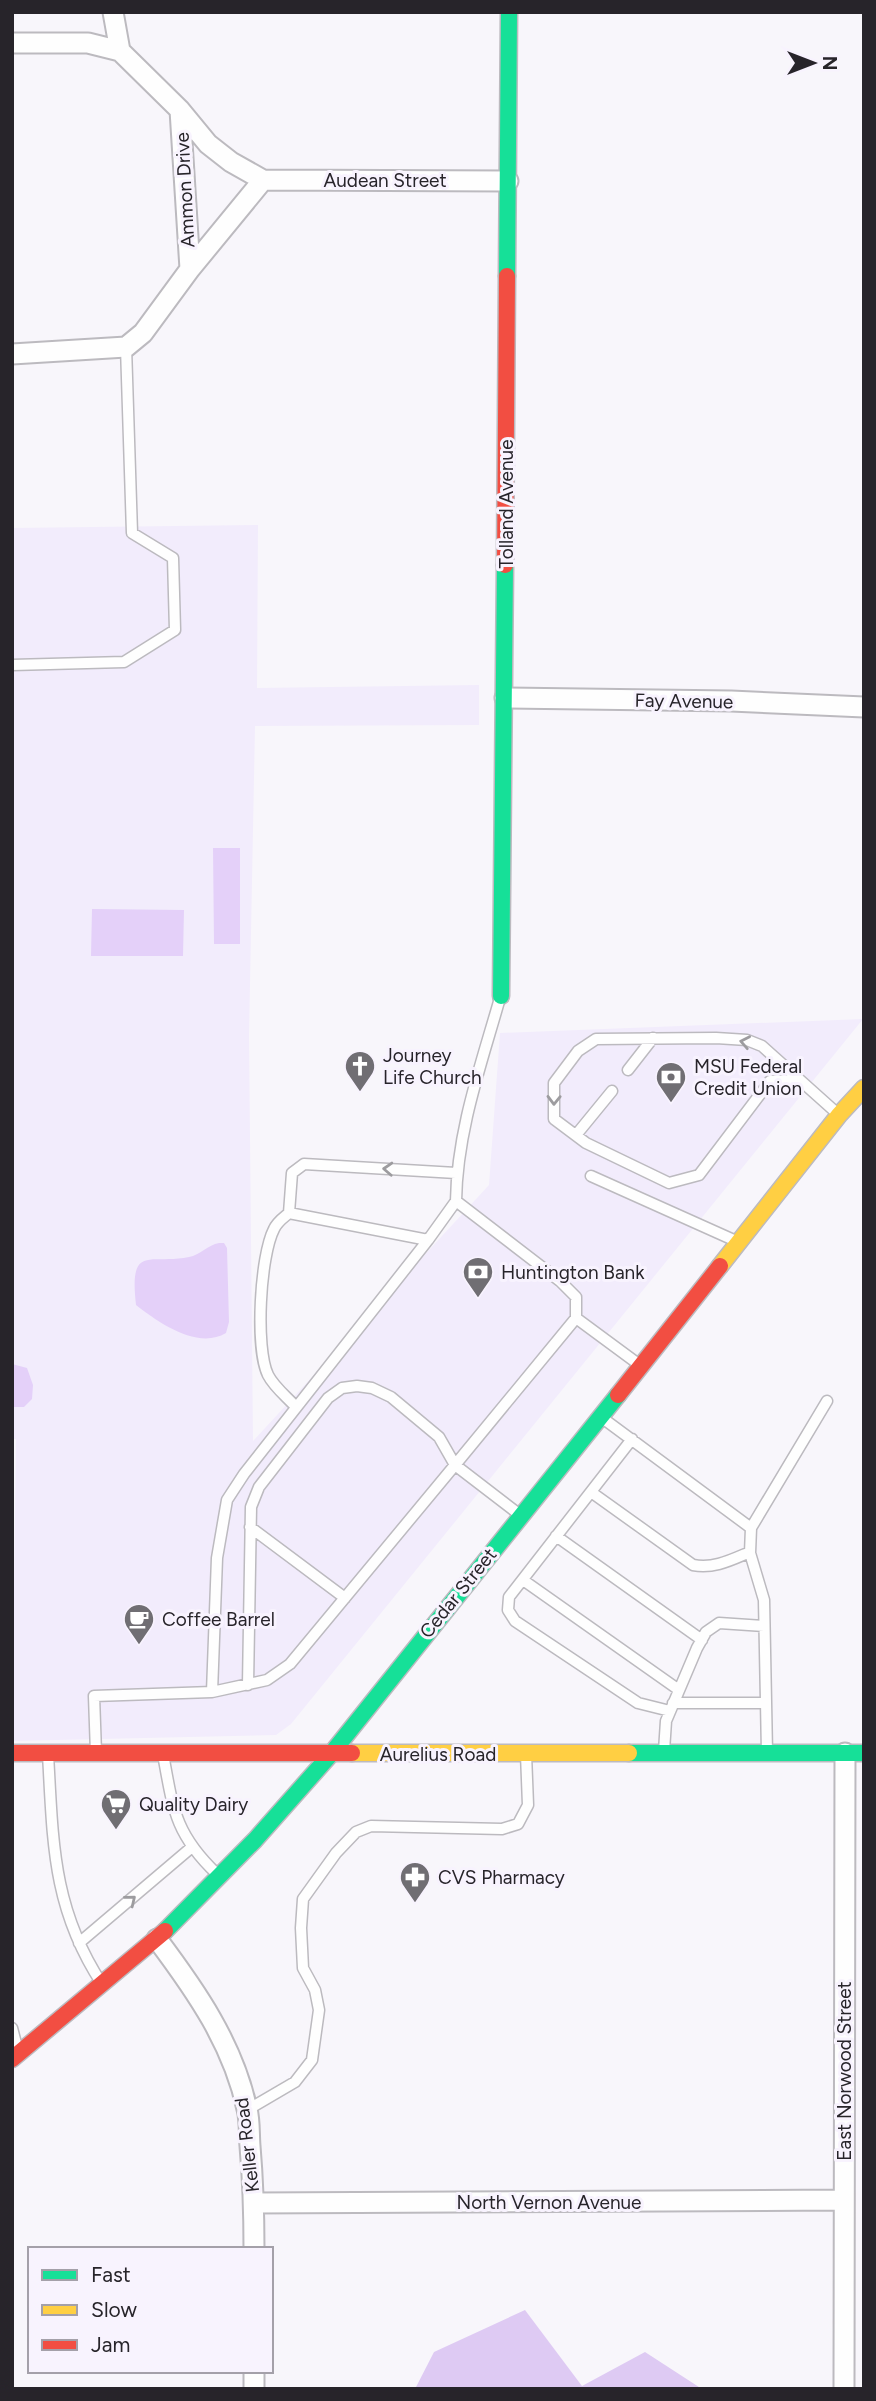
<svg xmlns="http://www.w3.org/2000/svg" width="876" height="2401" viewBox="0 0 876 2401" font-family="Figtree,sans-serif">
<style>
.built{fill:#f2ecfc}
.green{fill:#e4d0f9}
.forest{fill:#decaf3}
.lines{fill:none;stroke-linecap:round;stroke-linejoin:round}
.lane-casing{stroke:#bcbabf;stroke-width:13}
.street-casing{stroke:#bcbabf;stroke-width:23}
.fast-casing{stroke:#bcbabf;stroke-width:19}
.slow-casing{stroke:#bcbabf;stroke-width:19}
.jam-casing{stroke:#bcbabf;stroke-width:19}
.lane{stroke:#fefefe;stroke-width:10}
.street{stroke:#fefefe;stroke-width:19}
.fast{stroke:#16e098;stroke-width:16}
.slow{stroke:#ffcf43;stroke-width:16}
.jam{stroke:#f24e42;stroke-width:16}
.oneway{stroke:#9d9c9f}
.labels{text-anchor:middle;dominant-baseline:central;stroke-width:6;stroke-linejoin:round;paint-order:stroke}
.street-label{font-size:19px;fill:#27242a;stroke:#f8f3fe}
.poi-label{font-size:19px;fill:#27242a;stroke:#f8f3fe;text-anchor:start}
</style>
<rect width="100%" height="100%" fill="#f8f6fb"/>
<path class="built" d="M258,525L257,688L479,685V725L255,726L249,1036L253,1441L489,1185L500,1033L863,1019L291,1724L276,1735L12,1741L16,1439H12V528Z"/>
<path class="green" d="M213,848H240V944H214Z
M92,909L184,910L183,956H91Z
M219,1243H224L227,1248L229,1322L226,1333C198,1350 159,1323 136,1305C129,1243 149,1265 189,1257C200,1255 208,1245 219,1243Z
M12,1364L27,1368L33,1385L32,1399L24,1407H12Z"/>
<path class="forest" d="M525,2310L582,2386L645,2352L702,2389H415L434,2352Z"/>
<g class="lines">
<g class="lane-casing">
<path id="lane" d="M12,665L124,662L175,630L173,558L132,533L126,347
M500,998C481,1065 457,1131 456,1201L560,1281L576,1297V1318L641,1366
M628,1070L653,1038
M799,1080L770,1081L699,1175L669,1183L586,1143L554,1119V1083L578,1051L596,1039L716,1038L747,1040L762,1046L839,1115
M576,1135L612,1091
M591,1176L736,1241
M289,1213C283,1218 277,1222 274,1229C260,1256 255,1348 268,1375C274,1387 287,1397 296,1407
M428,1240L289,1213L292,1173L304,1164L456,1173
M601,1417L751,1528
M632,1439L509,1597L508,1610L515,1621L638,1703L670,1711
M591,1492L693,1565C714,1569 731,1560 750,1552
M250,1527L345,1598
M556,1536L702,1640
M523,1580L679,1690
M248,1685L251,1507L259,1487L328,1398L342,1388L357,1386L372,1388L391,1397L439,1437L455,1465L576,1318
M212,1692L267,1680L290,1664L455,1465L520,1515
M673,1703H766
M664,1751L666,1721L697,1648L706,1632L719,1623L764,1626
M96,1753L94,1696L212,1692L217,1558L227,1500L244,1474L428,1240L456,1201
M767,1753L764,1600L750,1553L751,1528L827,1401
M48,1754C53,1841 52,1908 102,1984
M163,1754C173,1809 175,1834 217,1874
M79,1943L192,1847
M12,2028L18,2051
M247,2110L295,2082L312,2060L319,2010L315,1990L303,1968L301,1928L303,1899L336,1853L356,1832L371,1826L502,1829L518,1824L528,1805L526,1754"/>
</g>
<g class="street-casing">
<path id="street" d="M113,12L120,51L180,110L208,144L231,162L263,180L508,181
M12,43H88L120,51
M190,269L263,180
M12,354L126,347L143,333L190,269L180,110
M505,698L731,701L864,707
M157,1939C196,1991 233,2044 247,2109C250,2121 249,2134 250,2146C253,2181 254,2214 254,2249
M254,2203L843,2200
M254,2389V2371
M844,2389L845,1753"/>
</g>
<g class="fast-casing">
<path id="fast" d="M507,276L509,12
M501,996L505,565
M629,1753H864
M165,1931L255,1840L331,1754L618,1395"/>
</g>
<g class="slow-casing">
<path id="slow" d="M720,1266L839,1115L864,1088
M352,1753H629"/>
</g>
<g class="jam-casing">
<path id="jam" d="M505,565L507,276
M618,1395L720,1266
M12,1753H352
M12,2059L165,1931"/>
</g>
<use href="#lane" class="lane"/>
<use href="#street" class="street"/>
<use href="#fast" class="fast"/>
<use href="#slow" class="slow"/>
<use href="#jam" class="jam"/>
</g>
<defs><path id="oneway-chevron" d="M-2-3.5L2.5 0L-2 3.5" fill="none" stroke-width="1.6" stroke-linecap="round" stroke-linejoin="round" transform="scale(1.75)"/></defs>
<g class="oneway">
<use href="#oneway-chevron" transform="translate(745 1042) rotate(-169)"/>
<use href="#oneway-chevron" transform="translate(554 1100) rotate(91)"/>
<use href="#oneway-chevron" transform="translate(388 1169) rotate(-177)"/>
<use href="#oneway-chevron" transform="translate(131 1900) rotate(-39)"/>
</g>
<defs>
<g id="church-pin" transform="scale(1.575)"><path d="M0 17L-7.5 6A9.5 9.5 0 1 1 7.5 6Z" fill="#706e73" stroke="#f8f3fe"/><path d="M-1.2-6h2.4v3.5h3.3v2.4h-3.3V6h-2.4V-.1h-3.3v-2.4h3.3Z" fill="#fff"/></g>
<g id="bank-pin" transform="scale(1.575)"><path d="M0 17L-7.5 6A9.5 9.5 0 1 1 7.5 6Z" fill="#706e73" stroke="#f8f3fe"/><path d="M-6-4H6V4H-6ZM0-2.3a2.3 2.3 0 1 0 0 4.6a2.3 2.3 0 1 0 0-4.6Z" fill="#fff"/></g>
<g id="cafe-pin" transform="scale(1.575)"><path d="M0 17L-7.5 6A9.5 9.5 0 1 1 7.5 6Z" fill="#706e73" stroke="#f8f3fe"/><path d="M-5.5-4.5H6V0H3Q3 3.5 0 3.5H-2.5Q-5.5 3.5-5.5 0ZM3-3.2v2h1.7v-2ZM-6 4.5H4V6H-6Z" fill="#fff"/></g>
<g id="supermarket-pin" transform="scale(1.575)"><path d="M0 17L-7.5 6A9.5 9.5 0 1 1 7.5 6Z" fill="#706e73" stroke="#f8f3fe"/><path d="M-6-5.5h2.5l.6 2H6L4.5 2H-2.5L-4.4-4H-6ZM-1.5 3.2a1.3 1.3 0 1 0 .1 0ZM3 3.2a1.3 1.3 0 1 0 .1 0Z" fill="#fff"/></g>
<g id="pharmacy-pin" transform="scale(1.575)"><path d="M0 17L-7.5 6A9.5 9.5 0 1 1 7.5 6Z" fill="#706e73" stroke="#f8f3fe"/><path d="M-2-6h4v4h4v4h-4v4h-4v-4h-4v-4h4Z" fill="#fff"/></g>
</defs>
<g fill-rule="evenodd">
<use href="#church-pin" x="360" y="1066"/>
<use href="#bank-pin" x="671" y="1077"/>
<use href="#bank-pin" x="478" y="1272"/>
<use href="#cafe-pin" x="139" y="1619"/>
<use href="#supermarket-pin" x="116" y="1804"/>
<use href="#pharmacy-pin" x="415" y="1877"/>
</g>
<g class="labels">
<g class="street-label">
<text x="385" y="180">Audean Street</text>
<text transform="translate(185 190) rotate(-93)">Ammon Drive</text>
<text transform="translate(506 504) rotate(-90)">Tolland Avenue</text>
<text transform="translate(684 701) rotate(1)">Fay Avenue</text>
<text transform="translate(458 1593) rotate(-51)">Cedar Street</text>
<text x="438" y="1754">Aurelius Road</text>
<text transform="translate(844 2071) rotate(-90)">East Norwood Street</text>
<text transform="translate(247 2145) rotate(-97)">Keller Road</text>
<text x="549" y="2202">North Vernon Avenue</text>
</g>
<g class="poi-label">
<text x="383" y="1055">Journey<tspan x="383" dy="22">Life Church</tspan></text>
<text x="694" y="1066">MSU Federal<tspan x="694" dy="22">Credit Union</tspan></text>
<text x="501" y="1272">Huntington Bank</text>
<text x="162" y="1619">Coffee Barrel</text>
<text x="139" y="1804">Quality Dairy</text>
<text x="438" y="1877">CVS Pharmacy</text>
</g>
</g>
<rect width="876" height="2401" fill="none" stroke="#27242a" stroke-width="28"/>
<rect x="28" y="2247" width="245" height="126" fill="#f8f3fe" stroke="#a4a0a9" stroke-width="2"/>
<rect x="42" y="2270" width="35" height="10" fill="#16e098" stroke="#a4a0a9" stroke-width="2"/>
<text x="91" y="2282" font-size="21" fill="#27242a">Fast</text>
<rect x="42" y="2305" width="35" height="10" fill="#ffcf43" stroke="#a4a0a9" stroke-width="2"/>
<text x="91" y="2317" font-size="21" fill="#27242a">Slow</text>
<rect x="42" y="2340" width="35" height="10" fill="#f24e42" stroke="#a4a0a9" stroke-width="2"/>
<text x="91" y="2352" font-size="21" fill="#27242a">Jam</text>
<g transform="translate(813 63) rotate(90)" stroke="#f8f3fe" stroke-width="5" paint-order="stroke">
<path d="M0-5L12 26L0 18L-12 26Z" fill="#27242a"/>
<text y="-10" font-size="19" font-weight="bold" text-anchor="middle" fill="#27242a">N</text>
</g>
</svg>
